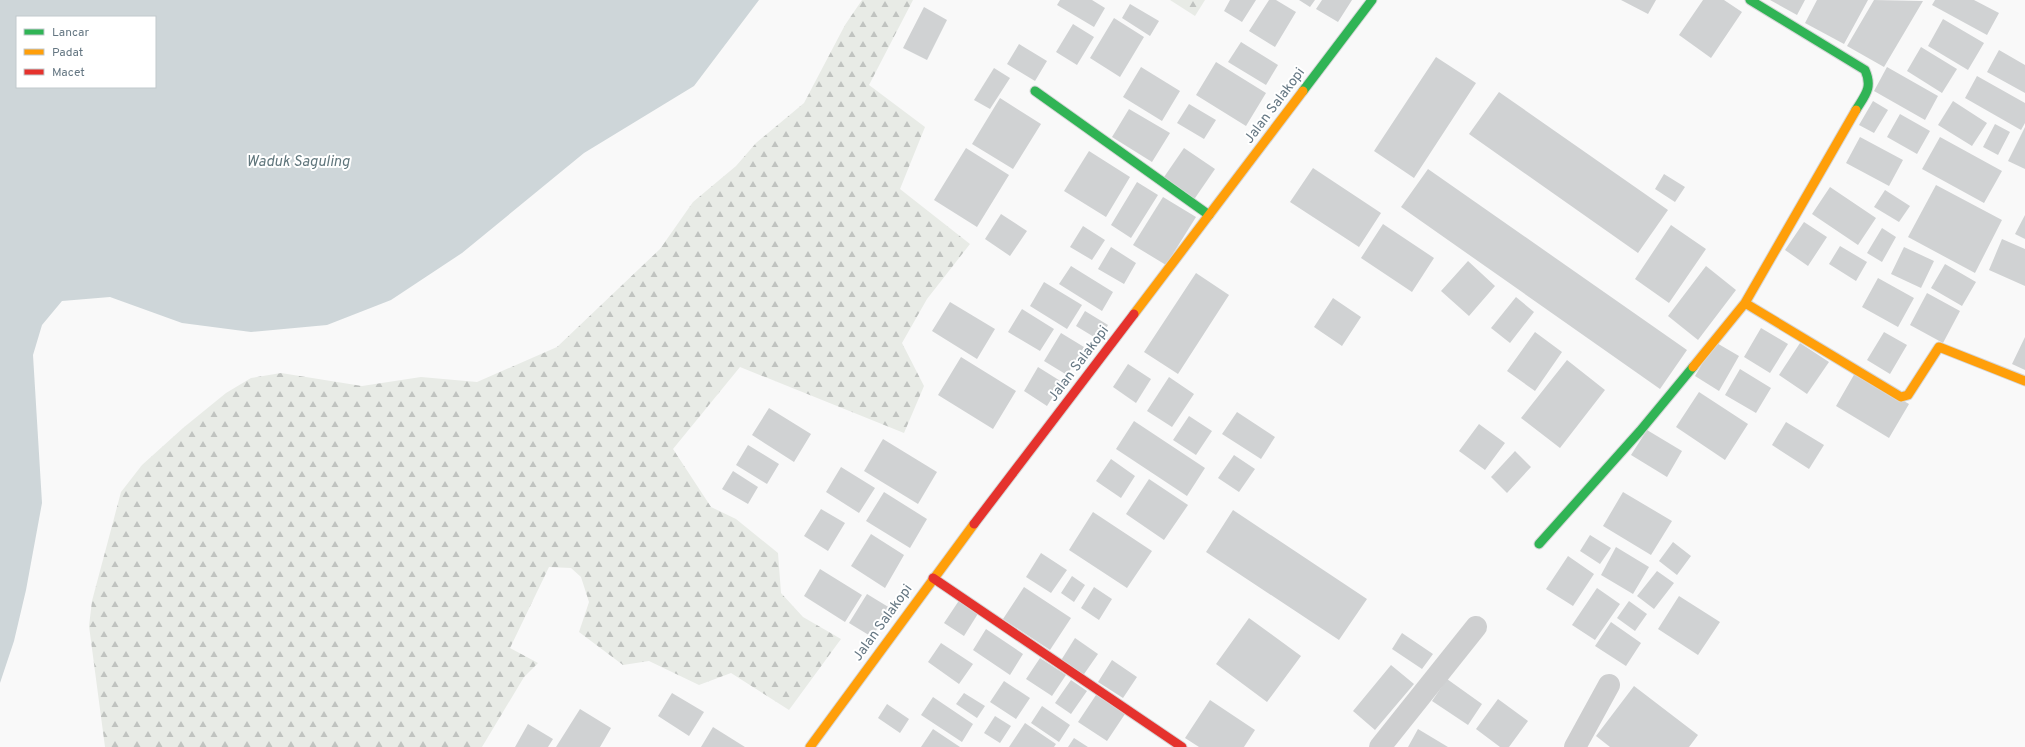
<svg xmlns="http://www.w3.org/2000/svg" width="2025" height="747" viewBox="0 0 2025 747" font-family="Overpass,sans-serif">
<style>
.forest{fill:url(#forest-firs)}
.water{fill:#ced6d9;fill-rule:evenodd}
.building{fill:#d0d2d3}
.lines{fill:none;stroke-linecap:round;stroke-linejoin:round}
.fast-casing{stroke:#d5d6d7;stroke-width:11}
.slow-casing{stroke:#d5d6d7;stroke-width:11}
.jam-casing{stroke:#d5d6d7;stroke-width:11}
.street{stroke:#cecfd0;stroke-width:22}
.fast{stroke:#30b455;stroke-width:9}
.slow{stroke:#ff9f0a;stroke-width:9}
.jam{stroke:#e5322d;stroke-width:9}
.labels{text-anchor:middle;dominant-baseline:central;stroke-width:4;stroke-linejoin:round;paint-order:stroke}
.street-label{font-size:14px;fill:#657783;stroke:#fff}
.water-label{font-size:15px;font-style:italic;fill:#60767c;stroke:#fff}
</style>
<defs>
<pattern id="forest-firs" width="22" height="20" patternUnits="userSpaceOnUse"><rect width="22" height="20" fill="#e8ebe6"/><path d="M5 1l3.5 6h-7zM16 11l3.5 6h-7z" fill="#c0c3c0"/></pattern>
</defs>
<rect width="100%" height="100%" fill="#f9f9f9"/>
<path class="forest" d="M862,0H913L869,85L925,127L900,189L970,244L927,299L902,343L924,386L904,433L740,367L673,449L711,507L736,519L778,553L781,593L803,617L841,639L789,710L731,673L699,685L649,661L623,665L579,632L589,602L581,577L571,568L549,567L510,648L538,663L524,677L482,747H105L89,626L92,601L121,492L142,465L183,428L226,393L251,378L281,373L362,386L421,377L477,382L557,347L660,249L693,202L736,166L756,143L804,103L845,25Z
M1170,0H1205L1195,16Z"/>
<path class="water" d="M0,0H759L694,86L584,153L462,253L391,300L327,325L251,332L182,323L110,297L62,301L42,325L33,355L42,503L26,590L14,641L0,683ZM17,17H155V87H17Z"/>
<path class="building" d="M1060,0H1092L1105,8L1094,27L1057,5Z
M1230,0H1256L1242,22L1224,11Z
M1269,0H1276L1296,12L1275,47L1249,31Z
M1299,0H1315L1310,7Z
M1322,0H1352L1338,22L1316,9Z
M1621,0H1656L1648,14Z
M1703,0H1724L1742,12L1711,58L1679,35Z
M1770,0H1805L1797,15Z
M1817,0H1868L1844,44L1805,23Z
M1874,0L1923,1L1884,67L1847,46Z
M1935,0H1974L1999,13L1987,35L1932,5Z
M1130,4L1159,21L1150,36L1122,18Z
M924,7L947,20L927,60L903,48Z
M1114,18L1144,37L1120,77L1090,58Z
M1943,19L1984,43L1968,70L1928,46Z
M1073,24L1094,37L1077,65L1056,52Z
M1241,42L1278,65L1266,85L1228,62Z
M1019,44L1047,61L1035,81L1007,64Z
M1921,47L1957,69L1942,93L1907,71Z
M1999,50L2025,65V93L1987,72Z
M1436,57L1476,83L1414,178L1374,151Z
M1216,62L1266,93L1246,126L1196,95Z
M1141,67L1180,91L1162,121L1123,97Z
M1887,67L1938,96L1925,120L1874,91Z
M994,68L1010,78L990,109L974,100Z
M1977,76L2025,103V123L2021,130L1965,98Z
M1499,92L1668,210L1638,253L1469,134Z
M1000,98L1041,124L1013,169L972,144Z
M1873,101L1888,110L1874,133L1859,125Z
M1953,101L1987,123L1972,146L1938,125Z
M1189,104L1216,120L1204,139L1177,123Z
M1129,109L1170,133L1152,162L1112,137Z
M1900,114L1930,131L1917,154L1887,137Z
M1995,124L2010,132L1998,155L1983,147Z
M2025,127V169L2008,161Z
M1860,137L1903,160L1889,186L1846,163Z
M1940,137L2002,171L1984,203L1922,169Z
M966,148L1009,175L977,227L934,200Z
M1184,148L1215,169L1193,201L1162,180Z
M1089,151L1130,177L1106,217L1064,191Z
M1313,168L1381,213L1359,247L1290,202Z
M1428,169L1687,350L1660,389L1401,207Z
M1664,174L1685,187L1675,202L1655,189Z
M1137,182L1158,195L1131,238L1111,225Z
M1936,185L2002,220L1975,273L1908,237Z
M1830,187L1876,218L1858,245L1812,214Z
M1885,190L1910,206L1899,222L1874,207Z
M1163,197L1196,217L1166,265L1133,245Z
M1001,214L1027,231L1010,256L985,239Z
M2025,215V239L2015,234Z
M1804,222L1827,237L1808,266L1785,250Z
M1383,224L1434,258L1412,292L1361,258Z
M1671,225L1706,249L1669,303L1635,279Z
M1083,226L1105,240L1092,260L1070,247Z
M1882,228L1896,237L1882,262L1867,253Z
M2002,239L2025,249V286L1989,270Z
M1840,246L1867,262L1856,281L1829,264Z
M1111,247L1136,263L1124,284L1098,269Z
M1904,247L1934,261L1921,288L1891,274Z
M1468,261L1495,286L1469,316L1441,291Z
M1945,264L1976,282L1962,306L1931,288Z
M1071,266L1113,292L1102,311L1059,284Z
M1706,266L1736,290L1698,340L1668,316Z
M1196,273L1229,295L1178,374L1144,352Z
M1878,278L1914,298L1898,327L1862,307Z
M1044,282L1082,305L1067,329L1030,306Z
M1927,293L1960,311L1943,343L1910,325Z
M1516,297L1534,312L1510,343L1491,328Z
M1333,298L1361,317L1342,346L1314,327Z
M950,302L995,329L977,359L932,331Z
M1022,309L1054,329L1040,351L1008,332Z
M1085,311L1108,325L1099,340L1076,326Z
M1761,328L1788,344L1770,373L1744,357Z
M1535,332L1562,352L1535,391L1507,371Z
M1884,332L1907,345L1890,374L1867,360Z
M1061,333L1084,347L1067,375L1044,361Z
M2025,337V370L2012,364Z
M1715,342L1739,356L1719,391L1695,376Z
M1800,343L1829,362L1807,394L1779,375Z
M961,357L1016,391L993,429L938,395Z
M1567,360L1605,390L1560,448L1521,418Z
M1128,364L1151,379L1136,403L1113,387Z
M1038,367L1062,382L1047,406L1024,391Z
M1740,369L1771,388L1756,413L1725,395Z
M1855,373L1909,404L1889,438L1836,406Z
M1169,377L1194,394L1172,427L1147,411Z
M1699,392L1748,424L1725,460L1676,427Z
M769,408L811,434L794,462L752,435Z
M1237,412L1275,437L1261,459L1222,434Z
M1189,416L1212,431L1196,455L1173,440Z
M1134,421L1205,468L1187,496L1116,449Z
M1786,422L1824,445L1809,469L1772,445Z
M1479,424L1505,443L1485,470L1459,451Z
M1647,430L1682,451L1667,477L1631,455Z
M883,439L937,472L918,504L864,471Z
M748,445L779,464L767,484L736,465Z
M1515,451L1531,467L1507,493L1491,477Z
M1234,455L1255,469L1239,492L1218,478Z
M1111,459L1135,476L1121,498L1096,481Z
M841,467L875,488L859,513L826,492Z
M733,471L758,487L748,504L722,489Z
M1149,479L1188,505L1164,540L1126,514Z
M884,492L927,519L910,548L866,521Z
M1623,492L1672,521L1651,555L1603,526Z
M821,509L845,523L828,551L804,536Z
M1233,510L1367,599L1339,640L1206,552Z
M1093,512L1152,551L1127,588L1069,550Z
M871,534L904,555L885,588L851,566Z
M1590,535L1611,548L1600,564L1580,551Z
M1673,542L1691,556L1677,575L1659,561Z
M1616,547L1649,567L1633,594L1601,575Z
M1041,553L1067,570L1051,593L1026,577Z
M1568,556L1594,574L1573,606L1546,589Z
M820,569L862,595L845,622L804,596Z
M1657,571L1674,583L1654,609L1637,596Z
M1072,576L1085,585L1074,602L1061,593Z
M1024,587L1071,618L1050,650L1003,619Z
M1094,587L1112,599L1099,620L1081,608Z
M1597,588L1620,604L1595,640L1572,625Z
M867,594L890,608L872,637L849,623Z
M1679,596L1720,622L1698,655L1658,629Z
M960,599L979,612L964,636L944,623Z
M1629,601L1647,614L1635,631L1617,618Z
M1249,618L1301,656L1267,702L1216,664Z
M1611,622L1641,643L1626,666L1595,646Z
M986,629L1023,654L1010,675L973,650Z
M1402,633L1433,654L1422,669L1392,649Z
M1075,638L1098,654L1082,677L1060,662Z
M941,643L973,664L959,684L928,662Z
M1040,658L1066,675L1052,696L1026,679Z
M1112,660L1137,677L1123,698L1098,682Z
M1391,665L1414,684L1375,730L1353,711Z
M1447,679L1482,704L1468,725L1432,701Z
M1071,680L1087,691L1071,714L1055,703Z
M1004,681L1030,698L1016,719L990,702Z
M1634,686L1698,735L1689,747H1610L1596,736Z
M1098,692L1127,711L1107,741L1078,722Z
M672,693L704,712L689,736L658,716Z
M964,693L985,706L977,718L956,704Z
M933,697L973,724L962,742L921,715Z
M1498,699L1528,721L1509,747H1500L1476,729Z
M1210,700L1255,730L1244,747H1199L1185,738Z
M887,704L909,719L900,733L878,718Z
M1042,706L1070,725L1059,742L1031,723Z
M580,709L611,728L600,747H556Z
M995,716L1011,726L1000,743L984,733Z
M1025,723L1056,744L1054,747H1009Z
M528,724L553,739L548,747H515Z
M713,727L745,747H701Z
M933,729L960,747H921Z
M1418,729L1448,747H1408Z
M1074,738L1088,747H1068Z"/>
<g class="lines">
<g class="fast-casing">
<path id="fast" d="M1750,0L1865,70C1873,88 1865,95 1856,110
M1035,91L1209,215
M1303,91L1372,0
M1539,544L1640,431L1693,367"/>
</g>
<g class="slow-casing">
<path id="slow" d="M1745,303L1901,397L1908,395L1939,347L2025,381
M1134,314L1303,91
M1693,367L1745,303L1856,110
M810,747L974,524"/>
</g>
<g class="jam-casing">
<path id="jam" d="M974,524L1134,314
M933,578L1182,747"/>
</g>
<path class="street" d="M1380,747L1476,627
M1575,747L1609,685"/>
<use href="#fast" class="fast"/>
<use href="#slow" class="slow"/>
<use href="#jam" class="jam"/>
</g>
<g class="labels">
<g class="street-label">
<text transform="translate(1275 106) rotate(-53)">Jalan Salakopi</text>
<text transform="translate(1079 364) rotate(-53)">Jalan Salakopi</text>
<text transform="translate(883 623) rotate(-54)">Jalan Salakopi</text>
</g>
<g class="water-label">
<text x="298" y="162">Waduk Saguling</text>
</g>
</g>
<rect x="16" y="16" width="140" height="72" fill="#ffffff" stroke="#c1c9cd"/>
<rect x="24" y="29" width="20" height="6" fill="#30b455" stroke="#c1c9cd"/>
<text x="52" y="36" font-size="12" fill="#657783">Lancar</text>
<rect x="24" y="49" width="20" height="6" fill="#ff9f0a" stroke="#c1c9cd"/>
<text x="52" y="56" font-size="12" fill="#657783">Padat</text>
<rect x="24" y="69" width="20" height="6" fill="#e5322d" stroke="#c1c9cd"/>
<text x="52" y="76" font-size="12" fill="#657783">Macet</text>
</svg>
